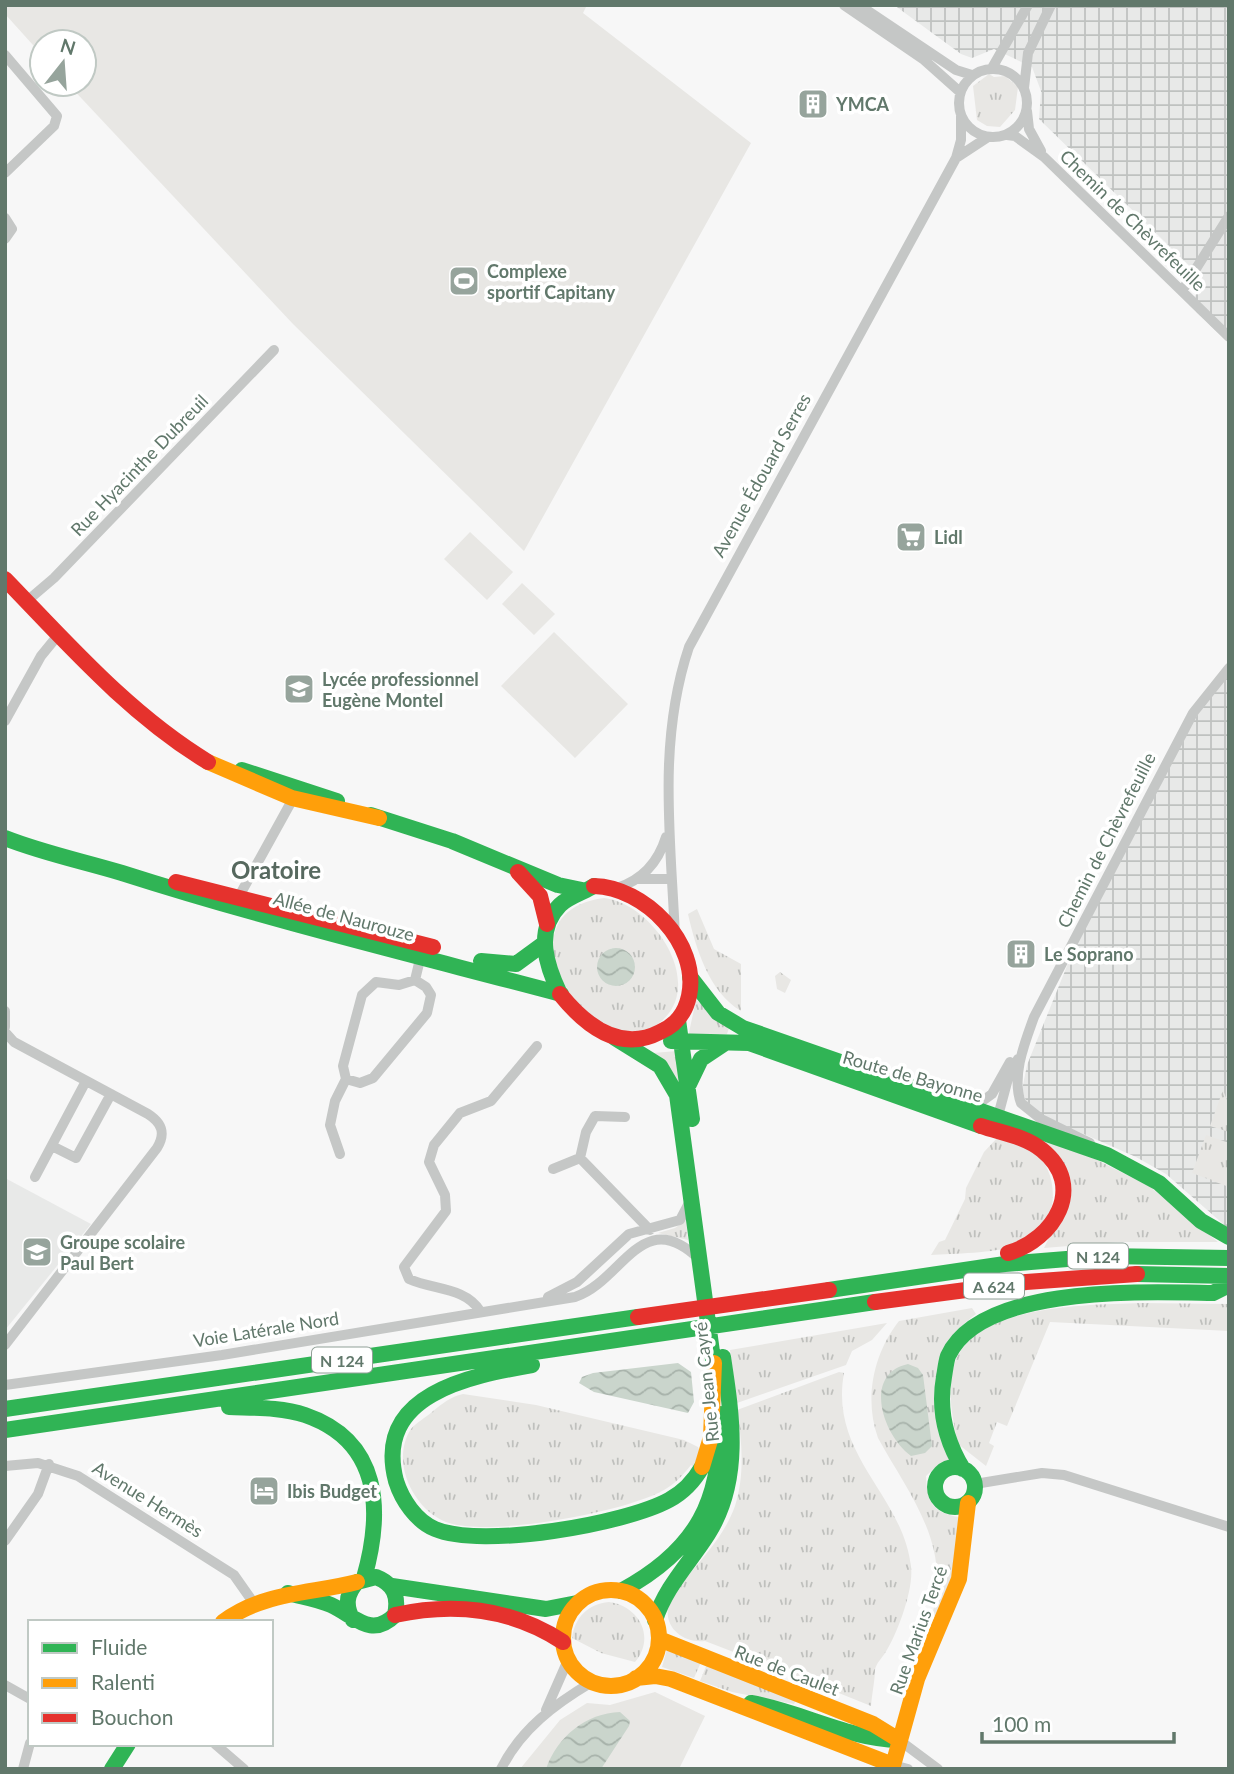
<svg xmlns="http://www.w3.org/2000/svg" width="1234" height="1774" viewBox="0 0 1234 1774" font-family="Lato,sans-serif">
<style>
.built{fill:#e8e9e8}
.industrial{fill:url(#industrial-grid)}
.grass{fill:url(#grass-tufts);fill-rule:evenodd}
.park{fill:#e8e7e4}
.water{fill:url(#water-waves)}
.lines{fill:none;stroke-linecap:round;stroke-linejoin:round}
.street{stroke:#c5c7c6;stroke-width:10}
.fast{stroke:#30b455;stroke-width:16}
.slow{stroke:#ff9f0a;stroke-width:16}
.jam{stroke:#e5322d;stroke-width:16}
.labels{text-anchor:middle;dominant-baseline:central;stroke-width:7;stroke-linejoin:round;paint-order:stroke}
.shield{fill:#fff;stroke:#90a097;stroke-width:2}
.shield-label{font-size:16px;font-weight:bold;fill:#61786b}
.poi-label{font-size:18px;font-weight:bold;fill:#61786b;stroke:#fff;text-anchor:start}
.street-label{font-size:18px;fill:#61786b;stroke:#fff}
.district-label{font-size:24px;font-weight:bold;fill:#57695f;stroke:#fff}
</style>
<defs>
<pattern id="industrial-grid" width="8" height="8" patternUnits="userSpaceOnUse" patternTransform="scale(1.75)"><rect width="8" height="8" fill="#e8e9e8"/><path d="M0 4h8M4 0v8" fill="none" stroke="#bfc2c0"/></pattern>
<pattern id="grass-tufts" width="24" height="20" patternUnits="userSpaceOnUse" patternTransform="scale(1.75)"><rect width="24" height="20" fill="#e8e7e4"/><path d="M3 7l-1-3M5 7V3M7 7l1-3M15 17l-1-3M17 17v-4M19 17l1-3" fill="none" stroke="#bfc0bd"/></pattern>
<pattern id="water-waves" width="16" height="10" patternUnits="userSpaceOnUse" patternTransform="scale(1.75)"><rect width="16" height="10" fill="#cad5cc"/><path d="M0 5q4-4 8 0t8 0" fill="none" stroke="#a7b2aa"/></pattern>
</defs>
<rect width="100%" height="100%" fill="#f7f7f7"/>
<path class="built" d="M5,1178L91,1224L5,1330Z"/>
<path class="industrial" d="M894,5H1229V343L1189,305L1205,281L1039,119L1041,91L1032,67L994,49L972,58L961,54Z
M1229,668V1229L1166,1174L1136,1157L1045,1117L1026,1101L1022,1090L1027,1065L1094,899L1173,751Z"/>
<path class="grass" d="M989,74L994,77L1005,76L1018,87L1015,110L1000,127L987,126L977,120L973,86Z
M604,898C653,903 709,986 658,1024C594,1071 490,913 604,898ZM612,948L628,952L635,966L601,955Z
M697,909L714,949L741,964V1011C709,992 696,949 688,914Z
M780,972L791,980L785,993L777,989L775,976Z
M696,1000L729,1028L727,1034L688,1037Z
M677,1051L680,1086L653,1053Z
M1223,1090L1229,1105V1132L1210,1126Z
M1206,1135L1229,1143V1187L1192,1173Z
M1033,1136L1087,1155L1149,1186L1218,1242H1118L1044,1248L1066,1203Z
M998,1137C1008,1141 1025,1144 1033,1151C1059,1170 1060,1218 1033,1238C1011,1254 959,1253 931,1255L939,1242L945,1240L965,1199L966,1188L984,1152Z
M686,1220L688,1240L658,1233L675,1228Z
M1141,1303L1229,1304V1331L1050,1322L1007,1426L997,1422L989,1443L994,1446L986,1466L958,1444C952,1416 943,1375 962,1349C994,1304 1092,1305 1141,1303Z
M972,1308L976,1314C919,1357 938,1400 949,1460L939,1464L926,1476C927,1501 932,1513 959,1517L955,1567L936,1617L932,1615C952,1545 910,1496 878,1438C864,1399 873,1354 899,1321Z
M887,1323L872,1340L852,1351L846,1365L737,1403L730,1350Z
M839,1372L844,1373C829,1456 903,1494 911,1567C914,1589 897,1635 885,1653C883,1657 876,1663 875,1670C875,1679 872,1694 871,1706L819,1685L821,1680L813,1677L811,1682L705,1641C681,1644 659,1624 671,1598C674,1590 682,1583 687,1577C706,1554 725,1534 735,1506C745,1475 742,1441 737,1410Z
M463,1394L536,1405L684,1440L698,1447L701,1454L696,1468L691,1465C683,1475 675,1484 664,1490C626,1512 487,1538 446,1522C413,1509 390,1461 411,1429C416,1423 426,1417 432,1412C443,1403 450,1397 463,1394Z
M609,1602C639,1606 656,1637 635,1662L601,1653L572,1638C575,1617 588,1604 609,1602Z
M667,1649L701,1662L694,1678L662,1667Z
M707,1664L796,1700L794,1704L732,1692L700,1681Z"/>
<path class="park" d="M5,5H587L583,13L751,143L524,551L293,324L68,84H84V42H42V55L5,14Z
M470,532L513,572L487,600L444,559Z
M522,583L555,614L534,635L502,604Z
M554,632L628,704L575,758L501,686Z
M655,1692L705,1716L679,1769H520L560,1720L587,1703L610,1705Z"/>
<path class="water" d="M597 967a19 19 0 1 1 38 0a19 19 0 1 1-38 0Z
M678,1363L691,1372L694,1402L688,1413L594,1392L579,1383L582,1377L593,1373Z
M908,1364L918,1368L923,1375L932,1446L925,1453L911,1456C883,1436 862,1374 908,1364Z
M620,1712L630,1721L629,1726L601,1769H546C557,1737 586,1713 620,1712Z"/>
<g class="lines">
<path class="street" d="M844,5L923,59L960,92
M859,5L956,70L972,75
M5,55L57,116L54,126L5,173
M992,68L1028,5
M959 103a34 34 0 1 1 68 0a34 34 0 1 1-68 0Z
M1024,88L1028,53L1051,5
M1027,111L1029,129L1041,151
M1007,135L1015,136L1044,157L1229,337
M956,158L988,137
M5,218L12,229L5,239
M1182,291L1229,216
M27,601L54,578L274,350
M5,721L41,656L59,634
M639,879H671
M617,888C642,880 658,863 666,837
M237,900L295,795
M675,937C671,840 657,742 689,647L956,158L961,140V116
M5,1011V1027
M5,1032L14,1042L148,1114C162,1123 166,1133 157,1148L5,1345
M346,1079L360,1083L373,1078L427,1013L431,995L426,987L415,980
M974,1107L992,1094L1010,1062
M625,1117L595,1116L586,1132L580,1158L650,1230
M991,1117L998,1116L1009,1075L1018,1059
M1090,1143L1041,1119L1021,1103C1011,1076 1025,1042 1034,1017L1193,713L1229,668
M52,1146L76,1158L111,1094
M340,1154L330,1125L335,1101L346,1079L343,1066L362,995L376,982L399,985L415,980L422,951
M553,1169L580,1158
M35,1177L86,1081
M548,1297L577,1282L629,1234L680,1220L690,1201
M480,1311C465,1287 433,1290 409,1279L404,1267L446,1211L445,1195L429,1162L434,1145L460,1113L491,1101L537,1046
M5,1385L222,1355L575,1297C623,1281 642,1203 700,1260
M5,1466L38,1463L78,1476L234,1575L253,1602
M975,1484L1042,1473L1064,1475L1229,1527
M5,1541L38,1494L49,1464
M5,1685L30,1699
M546,1710L568,1660
M899,1740L938,1769
M215,1744L244,1769
M893,1765L908,1769
M23,1769L30,1743
M501,1769C521,1729 555,1704 592,1682"/>
<path class="fast" d="M242,770L337,801
M371,815L452,841L558,885L582,890
M5,838C43,853 82,861 122,873C266,919 414,955 561,994
M481,961L516,964L542,945
M690,977L718,1013L743,1028L1107,1155
M560,994C547,967 534,931 560,905C568,897 584,892 594,886
M678,1020L692,1119
M615,1038L660,1066L677,1095L715,1374
M671,1041L749,1043L981,1126
M689,1084L701,1059L725,1043
M1107,1155L1159,1183L1201,1221L1229,1237
M1137,1274L1229,1276
M829,1290L1005,1264L1104,1256L1229,1258
M532,1365C470,1376 373,1394 396,1481C402,1500 416,1521 435,1529C482,1549 625,1524 669,1500C684,1492 694,1481 702,1467
M229,1407C254,1408 281,1407 305,1415C381,1441 383,1511 364,1578
M5,1409L638,1317
M5,1430L875,1302
M935 1487a20 20 0 1 1 40 0a20 20 0 1 1-40 0Z
M963,1469C946,1441 938,1410 944,1377C945,1371 946,1362 948,1356C981,1284 1147,1292 1213,1293L1229,1285
M392,1586L546,1609L577,1603
M621,1591C697,1550 723,1500 720,1414
M288,1593C303,1597 318,1599 331,1605C355,1616 371,1639 395,1615C399,1596 394,1584 376,1577L357,1582C346,1594 345,1606 353,1620
M655,1620C666,1586 689,1564 708,1534C742,1480 732,1416 723,1357
M751,1703C802,1712 847,1739 899,1740
M112,1769L128,1744"/>
<path class="slow" d="M208,762L292,798L379,818
M702,1467L711,1437L714,1363
M563 1638a48 48 0 1 1 96 0a48 48 0 1 1-96 0Z
M223,1622C263,1592 310,1594 357,1582
M659,1639L873,1724L899,1740
M636,1678L655,1676L671,1679L893,1765
M892,1769L917,1679L959,1579L968,1503"/>
<path class="jam" d="M5,579C68,644 129,714 208,762
M518,872L540,896L547,924
M176,882L433,947
M560,994C585,1025 620,1053 660,1032C676,1025 685,1014 689,996C700,943 644,887 594,886
M981,1126C1001,1133 1025,1136 1042,1150C1087,1186 1054,1240 1008,1253
M875,1302L1026,1282L1137,1274
M638,1317L829,1290
M395,1615C455,1602 511,1608 563,1642"/>
</g>
<defs>
<g id="building-square" transform="scale(1.575)"><rect x="-9" y="-9" width="18" height="18" rx="4" fill="#96a49c" stroke="#fff"/><path d="M-4-6H4V6H1V3H-1V6H-4ZM-2.5-4.3h1.7v1.8h-1.7ZM.8-4.3h1.7v1.8H.8ZM-2.5-1h1.7V.8h-1.7ZM.8-1h1.7V.8H.8Z" fill="#fff"/></g>
<g id="stadium-square" transform="scale(1.575)"><rect x="-9" y="-9" width="18" height="18" rx="4" fill="#96a49c" stroke="#fff"/><path d="M0-5a6.5 5 0 1 0 0 10a6.5 5 0 1 0 0-10ZM-3.5-1.8h7v3.6h-7Z" fill="#fff"/></g>
<g id="supermarket-square" transform="scale(1.575)"><rect x="-9" y="-9" width="18" height="18" rx="4" fill="#96a49c" stroke="#fff"/><path d="M-6-5.5h2.5l.6 2H6L4.5 2H-2.5L-4.4-4H-6ZM-1.5 3.2a1.3 1.3 0 1 0 .1 0ZM3 3.2a1.3 1.3 0 1 0 .1 0Z" fill="#fff"/></g>
<g id="school-square" transform="scale(1.575)"><rect x="-9" y="-9" width="18" height="18" rx="4" fill="#96a49c" stroke="#fff"/><path d="M0-5L7-2L0 1L-7-2ZM-4 1L0 2.5L4 1V4Q0 6-4 4Z" fill="#fff"/></g>
<g id="hotel-square" transform="scale(1.575)"><rect x="-9" y="-9" width="18" height="18" rx="4" fill="#96a49c" stroke="#fff"/><path d="M-6-4.5h1.5V1H6V5H4.5V3h-9V5H-6ZM-4 0a1.8 1.8 0 1 1 3.6 0ZM.5 0V-2.5h3Q6-2.5 6 0Z" fill="#fff"/></g>
</defs>
<g fill-rule="evenodd">
<use href="#building-square" x="813" y="104"/>
<use href="#stadium-square" x="464" y="281"/>
<use href="#supermarket-square" x="911" y="537"/>
<use href="#school-square" x="299" y="689"/>
<use href="#building-square" x="1021" y="954"/>
<use href="#school-square" x="37" y="1252"/>
<use href="#hotel-square" x="264" y="1491"/>
</g>
<g class="labels">
<g class="shield">
<rect x="1068" y="1243.5" width="60" height="25" rx="5"/>
<rect x="964" y="1273.5" width="60" height="25" rx="5"/>
<rect x="312" y="1347.5" width="60" height="25" rx="5"/>
</g>
<g class="shield-label">
<text x="1098" y="1256">N 124</text>
<text x="994" y="1286">A 624</text>
<text x="342" y="1360">N 124</text>
</g>
<g class="poi-label">
<text x="836" y="104">YMCA</text>
<text x="487" y="271">Complexe<tspan x="487" dy="21">sportif Capitany</tspan></text>
<text x="934" y="537">Lidl</text>
<text x="322" y="679">Lycée professionnel<tspan x="322" dy="21">Eugène Montel</tspan></text>
<text x="1044" y="954">Le Soprano</text>
<text x="60" y="1242">Groupe scolaire<tspan x="60" dy="21">Paul Bert</tspan></text>
<text x="287" y="1491">Ibis Budget</text>
</g>
<g class="street-label">
<text transform="translate(1133 220) rotate(44)">Chemin de Chèvrefeuille</text>
<text transform="translate(139 465) rotate(-46)">Rue Hyacinthe Dubreuil</text>
<text transform="translate(761 475) rotate(-61)">Avenue Édouard Serres</text>
<text transform="translate(1106 840) rotate(-63)">Chemin de Chèvrefeuille</text>
<text transform="translate(344 916) rotate(15)">Allée de Naurouze</text>
<text transform="translate(913 1076) rotate(16)">Route de Bayonne</text>
<text transform="translate(266 1329) rotate(-9)">Voie Latérale Nord</text>
<text transform="translate(706 1382) rotate(-96)">Rue Jean Cayré</text>
<text transform="translate(148 1499) rotate(32)">Avenue Hermès</text>
<text transform="translate(918 1630) rotate(-70)">Rue Marius Tercé</text>
<text transform="translate(787 1670) rotate(21)">Rue de Caulet</text>
</g>
<g class="district-label">
<text x="276" y="869">Oratoire</text>
</g>
</g>
<rect width="1234" height="1774" fill="none" stroke="#61786b" stroke-width="14"/>
<rect x="28" y="1620" width="245" height="126" fill="#ffffff" stroke="#c0c9c4" stroke-width="2"/>
<rect x="42" y="1643" width="35" height="10" fill="#30b455" stroke="#c0c9c4" stroke-width="2"/>
<text x="91" y="1655" font-size="21" fill="#61786b">Fluide</text>
<rect x="42" y="1678" width="35" height="10" fill="#ff9f0a" stroke="#c0c9c4" stroke-width="2"/>
<text x="91" y="1690" font-size="21" fill="#61786b">Ralenti</text>
<rect x="42" y="1713" width="35" height="10" fill="#e5322d" stroke="#c0c9c4" stroke-width="2"/>
<text x="91" y="1725" font-size="21" fill="#61786b">Bouchon</text>
<g transform="translate(63 63) rotate(17)"><circle r="33" fill="#ffffff" stroke="#c0c9c4" stroke-width="2"/>
<path d="M0-5L12 26L0 18L-12 26Z" fill="#96a49c"/>
<text y="-10" font-size="19" font-weight="bold" text-anchor="middle" fill="#61786b">N</text>
</g>
<path d="M982 1732v10h192v-10" fill="none" stroke="#61786b" stroke-width="3.5"/>
<text x="992" y="1732" font-size="21" fill="#61786b" stroke="#ffffff" stroke-width="5" paint-order="stroke">100 m</text>
</svg>
